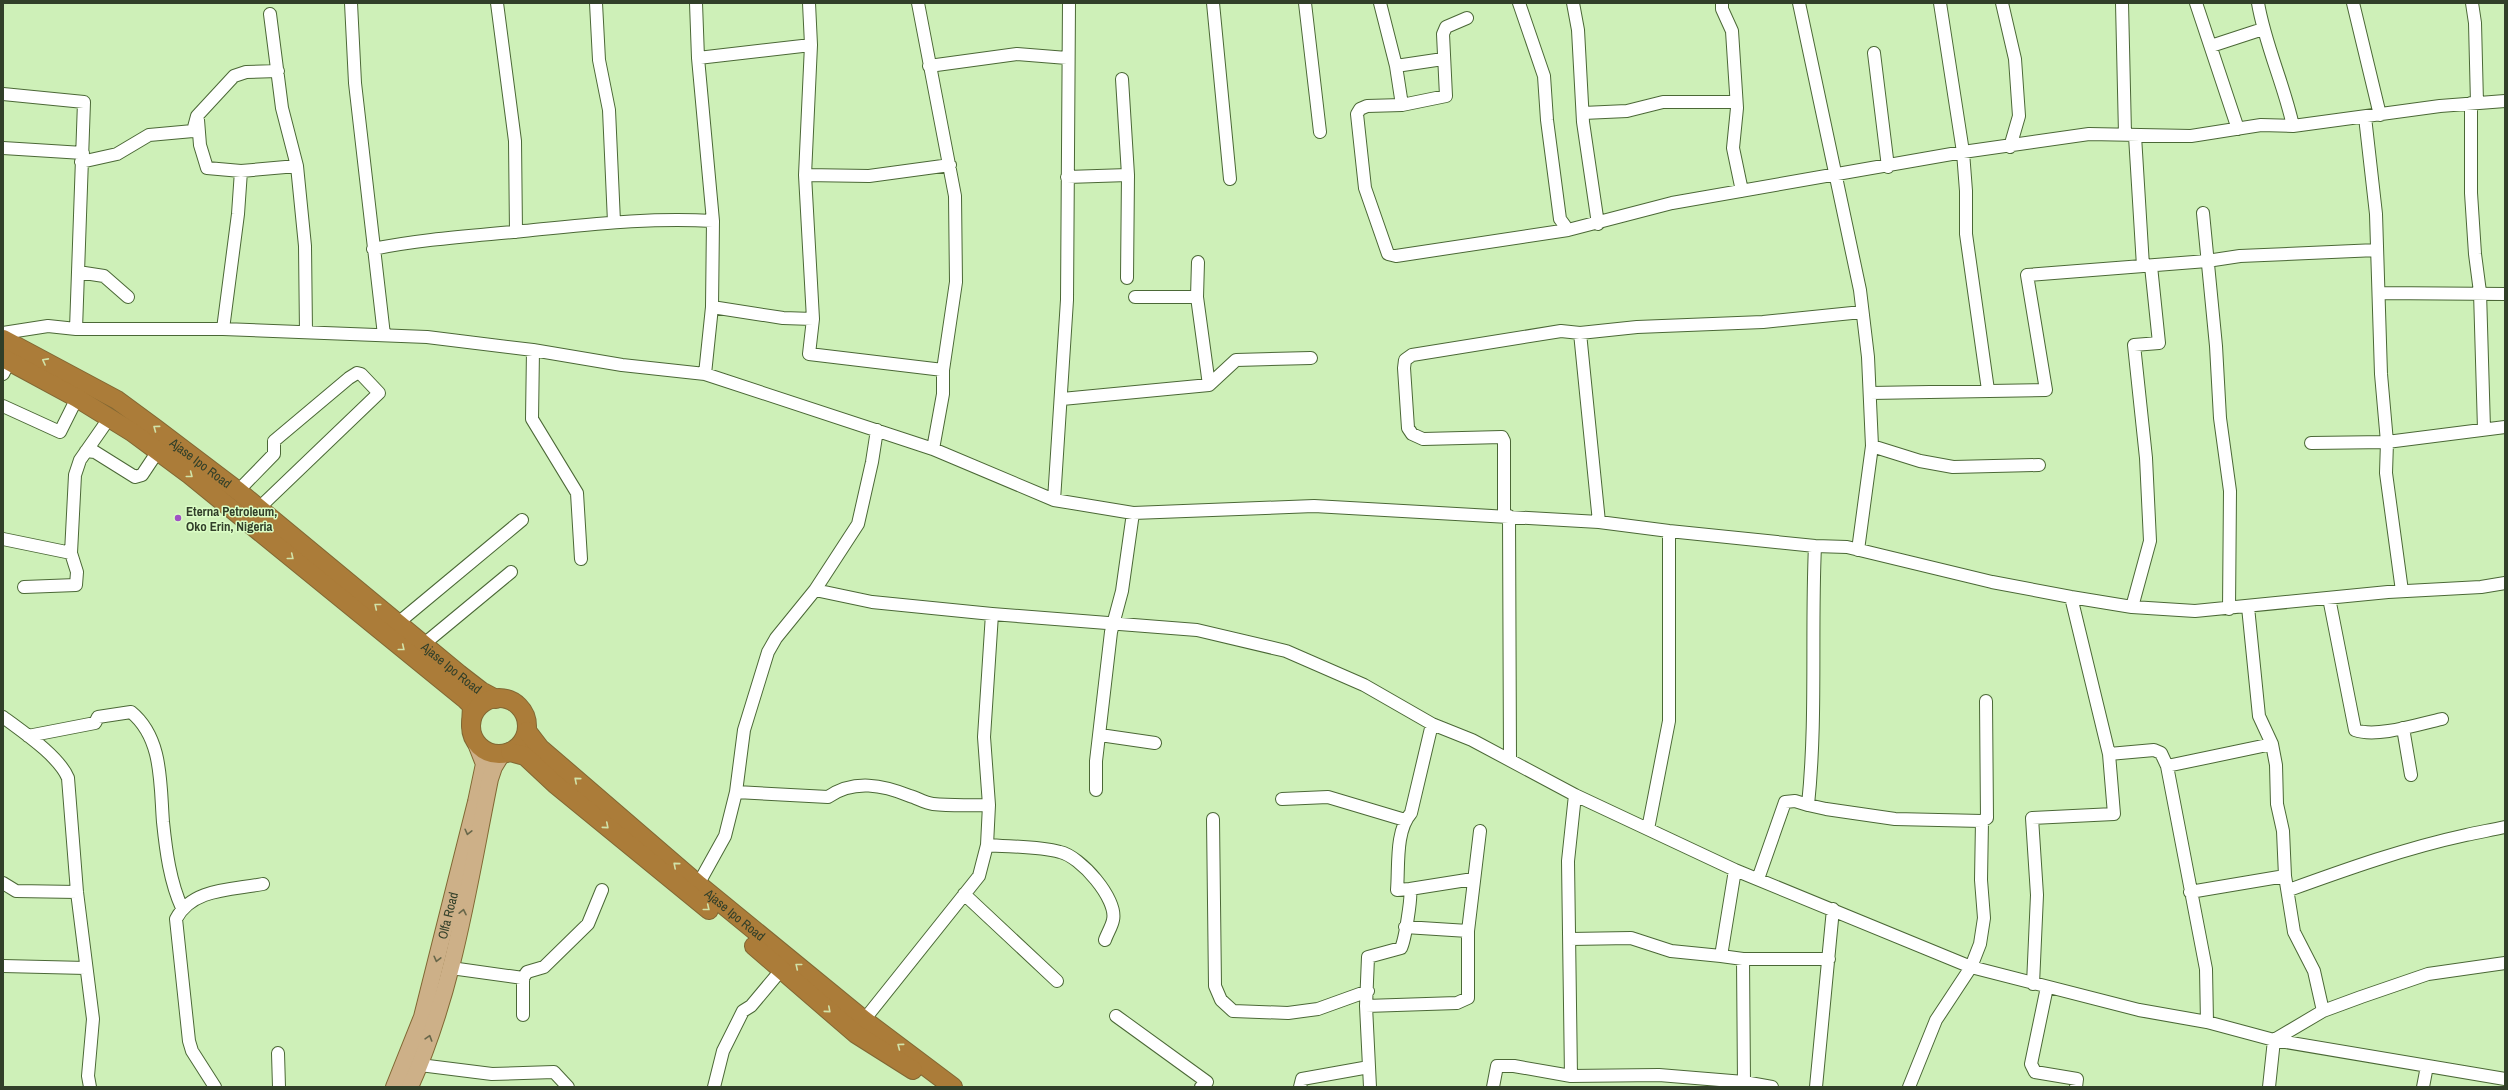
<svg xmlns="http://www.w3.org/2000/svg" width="2508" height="1090" viewBox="0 0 2508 1090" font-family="'Archivo Narrow',sans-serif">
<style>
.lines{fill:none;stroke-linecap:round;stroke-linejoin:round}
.minor-casing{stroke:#4b6836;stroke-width:14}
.major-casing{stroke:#806733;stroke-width:18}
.highway-casing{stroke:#806733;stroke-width:20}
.minor{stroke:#fff;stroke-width:12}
.major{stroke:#cdb088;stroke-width:16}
.highway{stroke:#ab7c39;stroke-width:18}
.oneway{stroke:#d1e3a9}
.oneway2{stroke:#68674a}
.poi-dot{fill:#9f52c4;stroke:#dbfdc5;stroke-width:1.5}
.labels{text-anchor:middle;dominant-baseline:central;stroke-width:3;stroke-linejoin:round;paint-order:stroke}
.street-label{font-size:13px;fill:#313f29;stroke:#dbfdc5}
.poi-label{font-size:13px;font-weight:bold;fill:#313f29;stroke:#dbfdc5;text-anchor:start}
</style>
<rect width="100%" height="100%" fill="#cef0b8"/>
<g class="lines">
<g class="minor-casing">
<path id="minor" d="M351,3L355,83L384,335
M497,3L515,141L516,232
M596,3L599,60L609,110L614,222
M696,3L698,58L713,221L712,307L705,374
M809,3L811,45L805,175L813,319L809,354L943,370
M918,3L955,196L956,282L943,370V394L933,449
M1213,3L1230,179
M1305,3L1320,132
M1380,3L1396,66L1402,105
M1519,3L1544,76L1547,120L1560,219L1568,230
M1573,3L1578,30L1583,122L1598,224
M1722,3V9L1732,31L1737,108L1733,148L1742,191
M1799,3L1860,290L1868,357L1872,446L1858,550
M1940,3L1963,152L1966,191V234L1988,390
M2002,3L2015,59L2019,116L2010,147
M2122,3L2125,134
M2196,3L2238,129
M2258,3C2265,45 2284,84 2293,126
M2353,3L2380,115
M2472,3L2475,23L2477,103
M270,14L282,108L297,166L305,246L306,332
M1467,18L1446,27L1443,34L1446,96L1402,105L1367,106L1360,109L1357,114L1365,188L1388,254L1396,256L1568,230L1672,203L1963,152L2089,134L2191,136L2261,125L2293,126L2440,106L2505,101
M2211,46L2263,29
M1874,53L1888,167
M698,58L811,45
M929,66L1017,54L1067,58
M1396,66L1443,59
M1122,79L1128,175L1127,278
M3,94L84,102L76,329
M2471,103V193L2475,254L2480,292L2484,429
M1583,113L1627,111L1663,102H1736
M2365,117L2376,214L2381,374L2387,442L2386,473L2402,591
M198,120L200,145L207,168L241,171L297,166
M2135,136L2143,266
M3,148L83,153
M81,162L117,154L149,135L193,131L197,116L234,76L246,72L278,71
M805,175L869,176L950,165
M1067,177L1128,175
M2203,213L2216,346L2220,418L2230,491L2229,609
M373,249C422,239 472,236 523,231C586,225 649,217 713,221
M78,272L104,276L128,297
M2379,293L2505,294
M1135,297H1197L1209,385
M1197,297L1198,262
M712,307L783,318L813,319
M223,329L238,214L241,171
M3,333L48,326L76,329H223L427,337L533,350L622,365L705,374L933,449L1054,500L1133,513L1314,506L1599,522L1669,531L1815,546L1847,547L1992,582L2071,597L2132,607L2195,611L2388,592L2481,587L2505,583
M1580,333L1599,522
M533,350L532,419L577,493L581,559
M3,374L9,362
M1870,393L2046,390L2027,275L2207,261L2240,256L2377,250
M1062,399L1209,385L1236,360L1311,358
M3,406L60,432L77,398
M2311,443L2387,442L2505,427
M1872,446L1920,461L1953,467L2039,465
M86,451L95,452L135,477L142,475L158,451
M238,491L274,454V441L349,378L357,373L361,374L379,393L259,508
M1054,500L1067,300L1069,3
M1504,516V441L1502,437L1423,439L1412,434L1408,428L1404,368L1405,360L1412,355L1561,331L1580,333L1637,327L1763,322L1862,312
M1509,516L1510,760
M3,539L71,553
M24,587L76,585L77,572L71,553L75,475L80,460L110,417
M815,590L872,602L992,614L1197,630L1286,651L1364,685L1432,724L1472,740L1575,795L1735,870L1971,967L2139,1010L2207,1022L2274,1040L2505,1079
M2329,598L2355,730C2377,738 2419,724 2442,719
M2132,607L2150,541L2146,458L2134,345L2159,343L2151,266
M2248,607L2259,716L2272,744L2276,765L2277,804L2283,831L2285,876L2294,932L2314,971L2323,1011
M398,623L522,520
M424,644L511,572
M3,717C23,732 59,756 68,778L77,892L93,1019L88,1076L90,1087
M2403,728L2411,775
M1100,735L1155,743
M28,736L95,723L98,717L131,712C163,738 160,784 163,822C166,851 170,882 182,908
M2109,754L2154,750L2161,753L2167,766L2272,744
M2167,766L2206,969L2207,1022
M1096,790V761L1111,632L1122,591L1133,513
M736,792L828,797C854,779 883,785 910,796C917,798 925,803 933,804C951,806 970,805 989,805
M1282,799L1328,797L1405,820
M1808,805L1826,809L1895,819L1982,821
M1213,819L1215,986L1221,1000L1233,1011L1288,1013L1318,1009L1368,991
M1648,829L1669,721V531
M987,845C1011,847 1037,846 1060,852C1080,856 1118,899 1113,920C1112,926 1107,934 1105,940
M1758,879L1785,802L1795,801L1808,805C1817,719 1811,632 1815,546
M3,883L16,891L77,892
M1410,889L1473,879
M695,890L725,836L736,792L744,730L768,652L776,638L815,590L858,524L872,462L877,430
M2289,890C2347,869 2406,848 2466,835C2479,832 2492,830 2505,827
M2190,892L2285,876
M964,894L1057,981
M1405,927L1468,931
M1570,939L1631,938L1671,951L1721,956L1735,870
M1721,956L1743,959H1829
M1743,959L1744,1082
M3,966L86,968
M451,968L523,978
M2033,984L2037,895L2032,818L2114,814L2109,754L2071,597
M2047,987L2031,1064L2035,1072L2077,1079L2076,1087
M1366,1006L1457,1003L1468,998V931L1480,831
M523,1015V978L527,972L544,967L588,924L602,890
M1116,1016L1207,1082L1201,1087
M864,1020L979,876L987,845L989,805L984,737L992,614
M278,1053L279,1087
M420,1065L492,1074L554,1072L568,1087
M1571,1076L1568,861L1575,795
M215,1087L192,1051L189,1041L176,919C192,888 232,890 263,884
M714,1087L723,1051L743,1011L751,1006L782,969
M1300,1087L1302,1079L1369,1067
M1370,1087L1366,1006L1368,957L1401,948C1405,940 1412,896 1410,889L1397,890C1399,867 1395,831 1411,813L1432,724
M1493,1087L1497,1066H1514L1571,1076L1659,1075L1744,1082L1772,1087
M1816,1087L1833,909
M1909,1087L1936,1020L1971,967L1980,944L1984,918L1981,880L1982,821L1987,818L1986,701
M2269,1087L2274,1040L2323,1011L2361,997L2428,974L2505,963
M2423,1087L2427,1066"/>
</g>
<g class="major-casing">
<g id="major">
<path id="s1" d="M394,1087L422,1017L476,802L484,764L475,741"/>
<path d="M410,1087C454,990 469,882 490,779L494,767L502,754"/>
</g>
</g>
<g class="highway-casing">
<g id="highway">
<path id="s2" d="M3,339L117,400L155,428L238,491L459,674L481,691L496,699"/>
<path d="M3,358L77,398L132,432L190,475L465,699L472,706L471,725"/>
<circle cx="499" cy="726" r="28"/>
<path id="s3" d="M527,731L540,748L699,885L864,1020L953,1087"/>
<path d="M510,752L525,756L555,784L709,910"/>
<path d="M754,946L856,1034L913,1070"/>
</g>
</g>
<use href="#minor" class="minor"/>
<use href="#major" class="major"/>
<use href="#highway" class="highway"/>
</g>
<defs><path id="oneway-chevron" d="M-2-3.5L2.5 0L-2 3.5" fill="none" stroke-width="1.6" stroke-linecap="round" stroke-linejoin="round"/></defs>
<g class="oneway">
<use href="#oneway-chevron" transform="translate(45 361) rotate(-152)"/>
<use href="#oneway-chevron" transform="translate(156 428) rotate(-143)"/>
<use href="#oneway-chevron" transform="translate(190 475) rotate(38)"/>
<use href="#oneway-chevron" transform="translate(291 557) rotate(39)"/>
<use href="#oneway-chevron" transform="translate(377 606) rotate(-141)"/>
<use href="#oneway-chevron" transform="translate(402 648) rotate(39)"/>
<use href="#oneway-chevron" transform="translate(577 780) rotate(-139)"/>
<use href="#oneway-chevron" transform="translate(606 826) rotate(40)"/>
<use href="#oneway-chevron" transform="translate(676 865) rotate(-139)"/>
<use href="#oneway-chevron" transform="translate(707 908) rotate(39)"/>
<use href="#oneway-chevron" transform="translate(798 966) rotate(-141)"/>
<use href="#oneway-chevron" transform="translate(828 1010) rotate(41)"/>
<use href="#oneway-chevron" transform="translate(900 1046) rotate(-143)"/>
</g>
<g class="oneway2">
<use href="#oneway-chevron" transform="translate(468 832) rotate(104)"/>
<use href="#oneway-chevron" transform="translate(463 912) rotate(-78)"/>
<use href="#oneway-chevron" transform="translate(437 959) rotate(104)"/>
<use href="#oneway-chevron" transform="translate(429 1038) rotate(-73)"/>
</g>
<circle class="poi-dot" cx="178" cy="518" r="4"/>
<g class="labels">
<g class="street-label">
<text stroke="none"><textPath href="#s2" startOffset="234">Ajase Ipo Road</textPath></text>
<text stroke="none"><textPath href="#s2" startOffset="558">Ajase Ipo Road</textPath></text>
<text stroke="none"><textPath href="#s1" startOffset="180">Olfa Road</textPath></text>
<text stroke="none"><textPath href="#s3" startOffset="278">Ajase Ipo Road</textPath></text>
</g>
<g class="poi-label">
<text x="186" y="511">Eterna Petroleum,<tspan x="186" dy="15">Oko Erin, Nigeria</tspan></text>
</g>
</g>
<rect width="2508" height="1090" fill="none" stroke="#313f29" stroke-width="8"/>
</svg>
